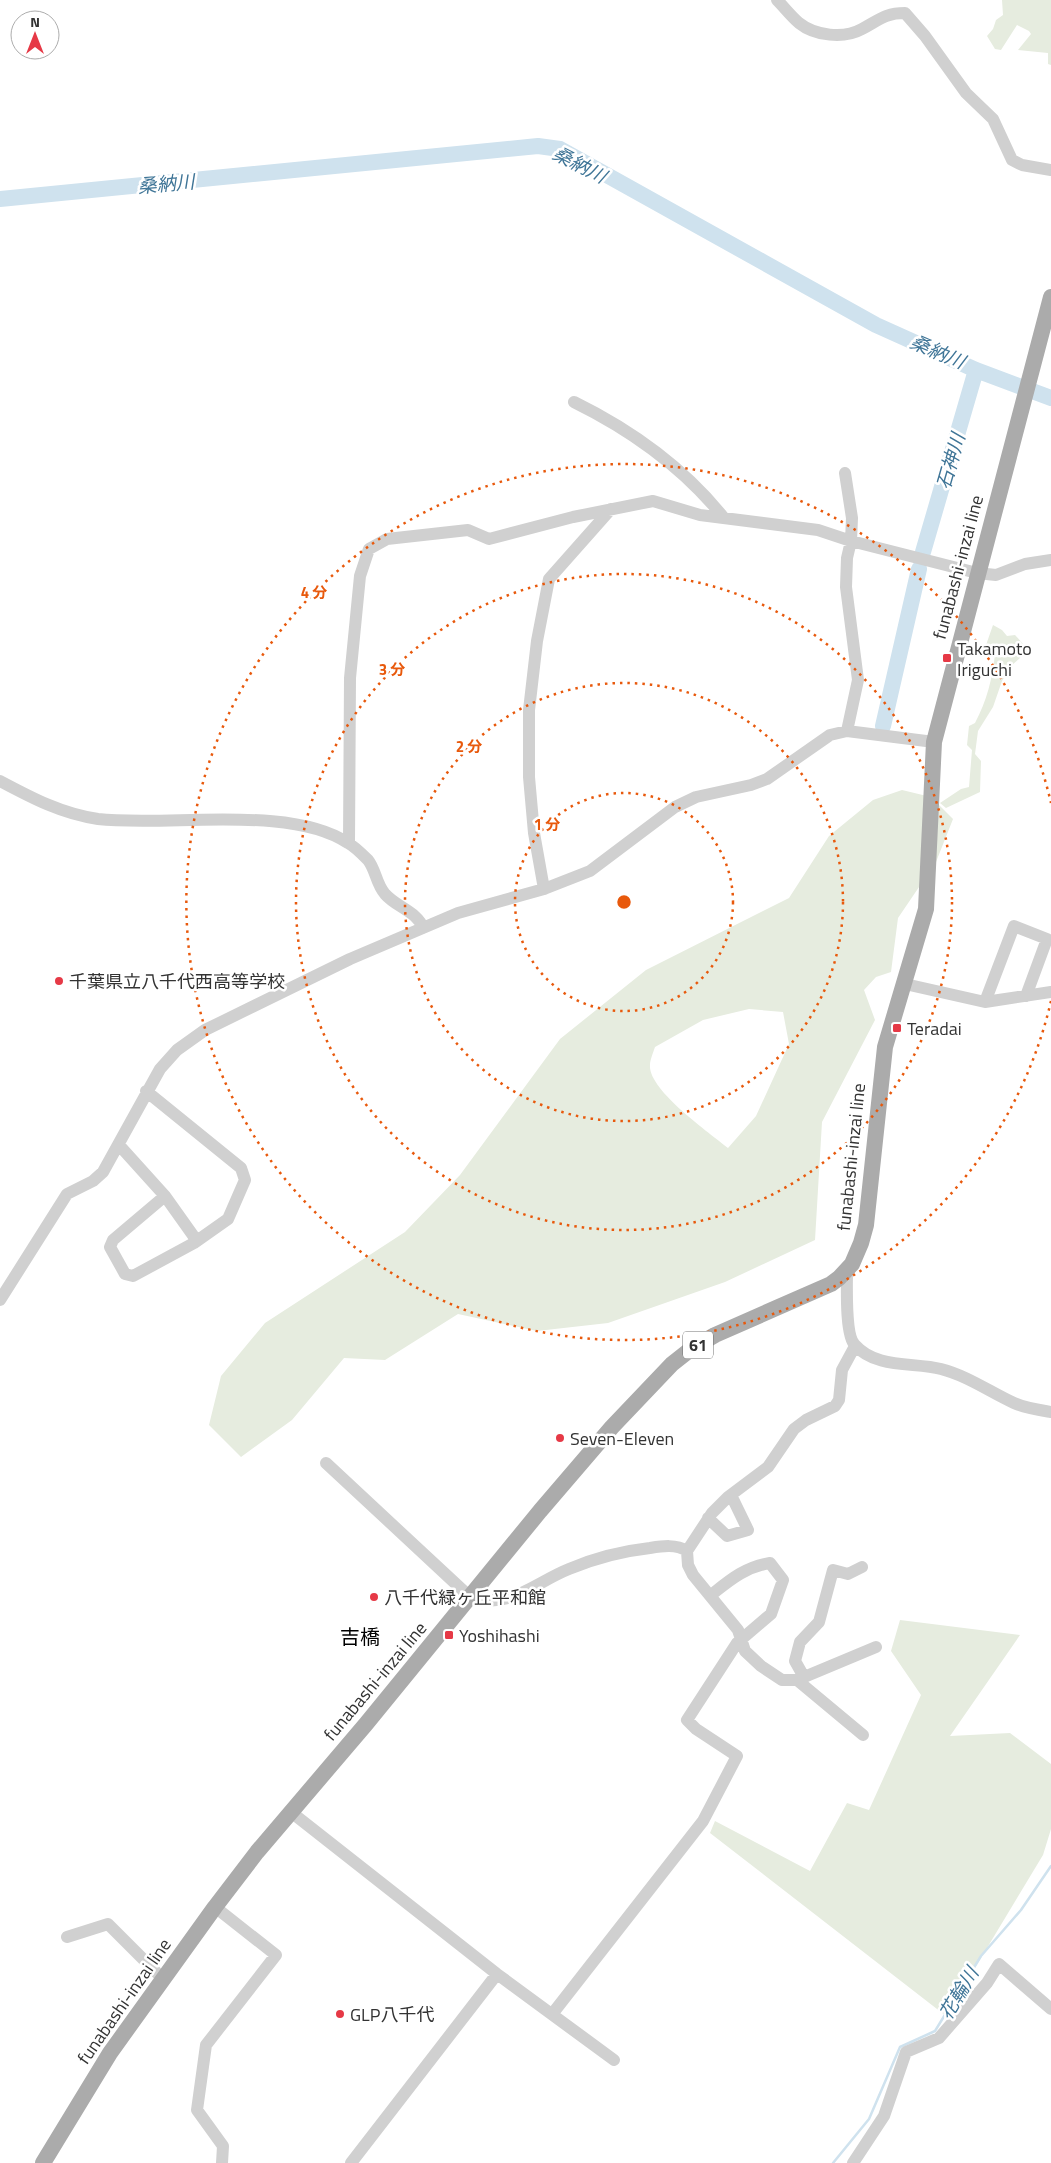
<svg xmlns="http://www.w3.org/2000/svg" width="1051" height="2163" viewBox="0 0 1051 2163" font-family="'Titillium Web','Noto Sans JP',sans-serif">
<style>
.green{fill:#e6ecdf;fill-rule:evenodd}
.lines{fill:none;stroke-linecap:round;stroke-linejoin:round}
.stream{stroke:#cfe2ee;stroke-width:2.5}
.river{stroke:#cfe2ee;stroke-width:16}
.minor{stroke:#d0d0d0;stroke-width:12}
.major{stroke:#ababab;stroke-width:16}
.ring{fill:none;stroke:#e8590c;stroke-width:2.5;stroke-dasharray:2.5 5}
.poi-dot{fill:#e63946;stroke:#fff;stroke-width:2}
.labels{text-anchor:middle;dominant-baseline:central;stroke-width:5;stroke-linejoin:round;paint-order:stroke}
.shield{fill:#fff;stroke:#707070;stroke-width:1}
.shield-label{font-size:16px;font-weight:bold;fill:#333}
.street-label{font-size:18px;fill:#333;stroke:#fff}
.poi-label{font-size:18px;fill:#333;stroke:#fff;text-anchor:start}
.water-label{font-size:19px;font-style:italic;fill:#3f7597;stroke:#fff}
.quarter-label{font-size:20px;fill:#000;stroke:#fff}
.centre{fill:#e8590c;stroke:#fff;stroke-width:2.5}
.ring-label{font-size:15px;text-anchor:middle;font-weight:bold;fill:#e8590c;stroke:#fff;stroke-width:5;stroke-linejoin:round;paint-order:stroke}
</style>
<rect width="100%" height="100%" fill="#fff"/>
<path class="green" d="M1002,0H1051V65L1048,64V53L1018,50L1031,34L1029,31L1017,25L1001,50L995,49L987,36L993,29L996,20L1003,15Z
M993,625L1002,630L1007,636L1015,635L1025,646L1020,658L1011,666L1002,681L993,707L978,731L975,754L981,761L980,792L946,808L940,803L961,789L969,787L972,750L967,745L969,726L975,723C987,700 992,680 995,654L986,645Z
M902,790L931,797L953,819L936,862L898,918L891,972L876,977L864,990L875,1020L822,1122L815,1240L725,1282L608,1323L537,1331L458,1314L385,1360L344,1358L292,1420L241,1457L209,1425L221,1376L265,1323L405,1232L460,1175L560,1039L646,970L789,898L829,836L873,800ZM749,1009L783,1012L789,1044L756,1116L728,1148C710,1133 648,1090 650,1065C650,1060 653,1053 655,1047L703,1020Z
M900,1620L1020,1635L950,1736L1010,1733L1051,1764V1829L1043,1855L946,2016L710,1833L715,1821L810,1871L847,1803L869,1810L921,1695L891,1651Z"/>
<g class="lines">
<path class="stream" d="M833,2163L869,2119L900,2047L935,2031L981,1956L1021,1910L1051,1866"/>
<path class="river" d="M0,199L538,146L560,149L876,325L976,370L1051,398
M923,552L976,370
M883,726L919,569"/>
<path class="minor" d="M777,0C784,7 791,16 799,23C815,36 844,39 862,29C879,20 885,13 905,13L925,36L966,93L993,119L1012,160L1022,165L1051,170
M574,402C631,430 684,468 724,518
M845,473L852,518L851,541L847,558L846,587L858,680L847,731
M0,781C32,798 62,814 98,819C168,827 290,804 348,843C354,846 363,855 368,860C376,870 376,884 385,894C396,907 418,912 423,928
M349,843L350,678L360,576L369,549L387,539L468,530L489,539L573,517L653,501L700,515L818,530L851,541L977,573L996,575L1025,564L1051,560
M544,889L534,833L529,777V710L537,641L549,579L611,509
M905,984L985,1002L1051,992
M985,1002L1014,926L1047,939L1026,996
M146,1091L241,1168L245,1180L228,1219L194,1243L133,1276L125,1274L110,1247L113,1240L165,1196L197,1241
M119,1145L165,1196
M847,1271C847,1286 845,1336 855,1345C876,1369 914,1362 941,1369C968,1376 990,1392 1014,1403C1025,1408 1039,1410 1051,1412
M0,1300L67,1194L93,1181L103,1172L160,1069L177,1050L205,1030L350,959L458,913L544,889L590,871L675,807L696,797L751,785L767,779L830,735L847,731L934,742
M855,1346L842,1370L839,1400L835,1406L806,1420L794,1429L768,1467L728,1497L712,1513L687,1551L688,1565L693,1575L738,1630L745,1651L761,1666L782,1680H797L876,1647
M326,1463L470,1597C510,1610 534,1583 569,1569C595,1558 623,1551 650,1548C663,1546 676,1544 687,1551
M708,1518L727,1536L748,1530L731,1495
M804,1677L795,1661L800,1642L819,1622L833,1570L848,1574L862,1567
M797,1680L863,1735
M291,1812L497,1974L614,2060
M215,1907L276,1955L206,2045L197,2110L223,2146L222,2163
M67,1937L108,1924L163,1979
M553,2013L703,1821L737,1756L696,1729L687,1720L737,1643L771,1614L783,1580L770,1563C745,1567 730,1580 711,1595
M351,2163L497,1974
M853,2163L884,2116L906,2052L939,2038L987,1983L999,1964L1051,2009"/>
<path class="major" d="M43,2163L110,2053L215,1907L257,1852L366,1724L540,1511L612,1427L672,1364L691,1349L715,1335L831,1284L839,1278L852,1264L861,1243L866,1225L885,1047L926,909L934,742L1051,297"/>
</g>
<g class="ring">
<circle cx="624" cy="902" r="109"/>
<circle cx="624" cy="902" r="219"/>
<circle cx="624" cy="902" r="328"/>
<path d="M1051 1001A438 438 0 1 1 1051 803"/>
</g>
<g class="poi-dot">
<rect x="942" y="653" width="10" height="10" rx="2.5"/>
<circle cx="59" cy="981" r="5"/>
<rect x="892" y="1023" width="10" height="10" rx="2.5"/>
<circle cx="560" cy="1438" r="5"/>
<circle cx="374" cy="1597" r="5"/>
<rect x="444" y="1630" width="10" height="10" rx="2.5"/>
<circle cx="340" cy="2014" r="5"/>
</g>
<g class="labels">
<rect class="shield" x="683" y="1331.5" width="30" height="27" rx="4"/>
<g class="shield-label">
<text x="698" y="1345">61</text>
</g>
<g class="street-label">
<text transform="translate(958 567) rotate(-75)">funabashi-inzai line</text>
<text transform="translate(851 1157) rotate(-84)">funabashi-inzai line</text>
<text transform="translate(375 1681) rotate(-50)">funabashi-inzai line</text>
<text transform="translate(124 2001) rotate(-55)">funabashi-inzai line</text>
</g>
<g class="poi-label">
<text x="957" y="648">Takamoto<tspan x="957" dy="21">Iriguchi</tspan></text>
<text x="69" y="981">千葉県立八千代西高等学校</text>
<text x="907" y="1028">Teradai</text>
<text x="570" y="1438">Seven-Eleven</text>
<text x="384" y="1597">八千代緑ヶ丘平和館</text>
<text x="459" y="1635">Yoshihashi</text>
<text x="350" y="2014">GLP八千代</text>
</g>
<g class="water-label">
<text transform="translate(580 164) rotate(27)">桑納川</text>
<text transform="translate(166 183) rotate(-5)">桑納川</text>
<text transform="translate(938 351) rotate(23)">桑納川</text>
<text transform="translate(950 461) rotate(-74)">石神川</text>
<text transform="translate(958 1993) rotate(-59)">花輪川</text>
</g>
<g class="quarter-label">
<text x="360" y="1636">吉橋</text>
</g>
</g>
<circle cx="624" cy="902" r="8" class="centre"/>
<g class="ring-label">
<text x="314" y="598">4 分</text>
<text x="392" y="675">3 分</text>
<text x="469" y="752">2 分</text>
<text x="547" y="830">1 分</text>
</g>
<g transform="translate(35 35)"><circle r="24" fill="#ffffff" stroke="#adadad"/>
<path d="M0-4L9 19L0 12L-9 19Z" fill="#e63946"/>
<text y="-8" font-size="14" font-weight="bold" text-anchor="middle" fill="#333333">N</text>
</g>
</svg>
